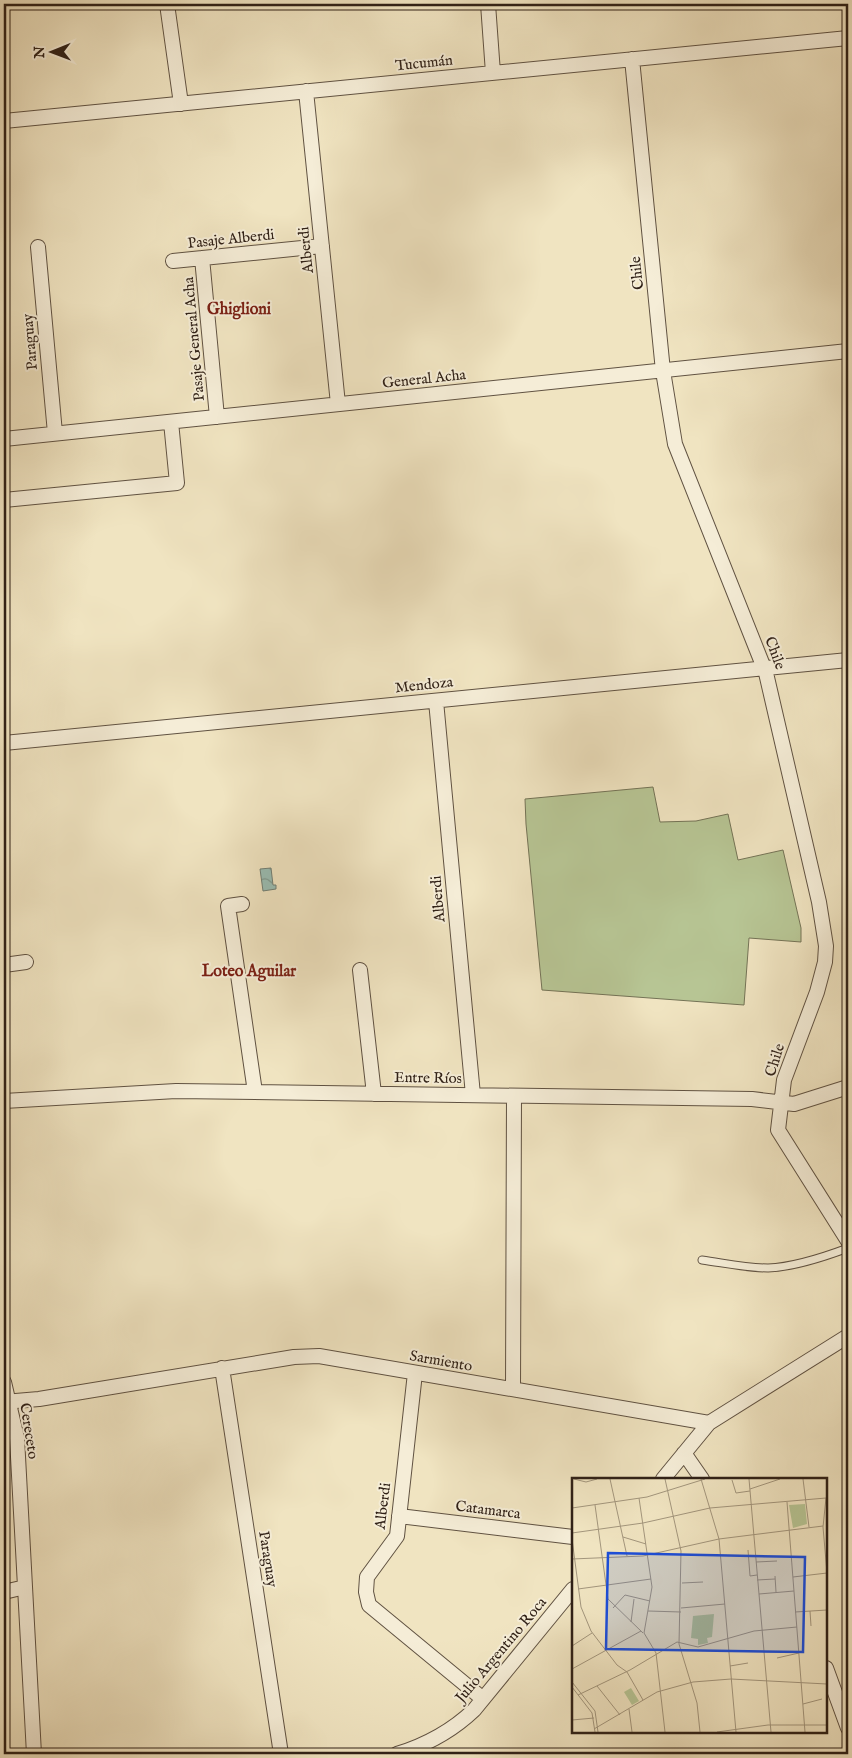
<svg xmlns="http://www.w3.org/2000/svg" width="852" height="1758" viewBox="0 0 852 1758" font-family="'IM FELL English',serif">
<style>
.park{fill:#b7c594;stroke:#747356}
.water{fill:url(#water-waves);stroke:#707f75}
.lines{fill:none;stroke-linecap:round;stroke-linejoin:round}
.lane-casing{stroke:#605242;stroke-width:9}
.street-casing{stroke:#605242;stroke-width:16}
.lane{stroke:#f5edd7;stroke-width:7}
.street{stroke:#f5edd7;stroke-width:14}
.labels{text-anchor:middle;dominant-baseline:central;stroke-width:4;stroke-linejoin:round;paint-order:stroke}
.street-label{font-size:15px;fill:#302117;stroke:#f5edd7}
.neighbourhood-label{font-size:16px;font-weight:bold;fill:#7a1f14;stroke:#f5edd7}
.inset-road{fill:none;stroke:#a3967d;stroke-width:1}
.view{fill:#1d4ed8;fill-opacity:0.15;stroke:#1d4ed8;stroke-width:2.5}
.inset-edge{fill:none;stroke:#302117;stroke-width:2.5}
</style>
<defs>
<pattern id="water-waves" width="16" height="10" patternUnits="userSpaceOnUse" patternTransform="scale(1.25)"><rect width="16" height="10" fill="#9abeb4"/><path d="M0 5q4-4 8 0t8 0" fill="none" stroke="#7e9a91"/></pattern>
</defs>
<rect width="100%" height="100%" fill="#f0e4c1"/>
<filter id="stains"><feTurbulence type="fractalNoise" baseFrequency=".004" numOctaves="4"/><feColorMatrix values="0 0 0 0 .2 0 0 0 0 .09 0 0 0 0 .02 0 0 0 .5 -.17"/></filter>
<radialGradient id="worn" r=".72"><stop offset=".6" stop-color="#630" stop-opacity="0"/><stop offset="1" stop-color="#630" stop-opacity=".3"/></radialGradient>
<path class="park" d="M653,787L660,822L696,821L728,814L738,860L783,850L801,928V942L749,938L744,1005L542,990L526,824L525,799Z"/>
<path class="water" d="M271,868L273,885H276V889L263,891L260,869Z"/>
<g class="lines">
<g class="lane-casing">
<path id="lane" d="M702,1260C724,1263 746,1268 768,1268C795,1267 824,1257 848,1248"/>
</g>
<g class="street-casing">
<path id="street" d="M167,4L181,104
M488,4L493,73
M632,59L663,371L675,444L766,673L819,902L826,946L825,962L817,992L784,1080L778,1130L848,1241
M306,91L338,404
M4,121L848,38
M38,247L55,433
M202,258L217,417
M173,261L322,246
M4,439L848,351
M4,500L177,483L171,422
M436,701L473,1095
M4,743L848,660
M242,904L228,906L255,1092
M4,965L26,962
M360,970L374,1094
M4,1101L176,1091L752,1099L794,1104L848,1087
M222,1368L281,1754
M415,1373L397,1536L367,1577L366,1592L369,1605L483,1699
M4,1382L17,1438L34,1754
M513,1389L514,1096
M4,1402L39,1399L294,1357L319,1356L709,1423L848,1336
M684,1453L702,1479
M663,1479L709,1423
M399,1516L573,1537
M4,1592L25,1587
M826,1668L848,1728
M397,1754C426,1745 452,1731 474,1710L573,1589"/>
</g>
<use href="#lane" class="lane"/>
<use href="#street" class="street"/>
</g>
<g class="labels">
<g class="street-label">
<text transform="translate(424 63) rotate(-6)">Tucumán</text>
<text transform="translate(231 239) rotate(-6)">Pasaje Alberdi</text>
<text transform="translate(306 250) rotate(-96)">Alberdi</text>
<text transform="translate(637 273) rotate(-96)">Chile</text>
<text transform="translate(194 339) rotate(-95)">Pasaje General Acha</text>
<text transform="translate(30 342) rotate(-95)">Paraguay</text>
<text transform="translate(424 379) rotate(-6)">General Acha</text>
<text transform="translate(775 653) rotate(70)">Chile</text>
<text transform="translate(424 685) rotate(-6)">Mendoza</text>
<text transform="translate(438 899) rotate(-95)">Alberdi</text>
<text transform="translate(775 1060) rotate(-72)">Chile</text>
<text transform="translate(428 1078) rotate(1)">Entre Ríos</text>
<text transform="translate(441 1361) rotate(10)">Sarmiento</text>
<text transform="translate(29 1431) rotate(81)">Cereceto</text>
<text transform="translate(383 1506) rotate(-83)">Alberdi</text>
<text transform="translate(488 1510) rotate(7)">Catamarca</text>
<text transform="translate(268 1559) rotate(81)">Paraguay</text>
<text transform="translate(501 1650) rotate(-50)">Julio Argentino Roca</text>
</g>
<g class="neighbourhood-label">
<text x="239" y="310">Ghiglioni</text>
<text x="249" y="972">Loteo Aguilar</text>
</g>
</g>
<g transform="translate(572 1478)">
<rect width="255" height="255" fill="#f0e4c1"/>
<path d="M233,26L235,46L221,50L217,27ZM142,136L140,159L135,160L136,165L126,167V161L119,160L121,138ZM59,210L67,223L60,227L52,214Z" fill="#b7c594"/>
<path class="inset-road" d="M2,1L14,4L25,1M38,1L55,78M93,1L109,73L107,166L125,225L128,254M129,1L147,61L251,48M177,1L199,254M231,1L237,49M160,2L164,15L178,13M178,11L208,1M67,20L80,109L72,155L84,175L93,254M215,24L233,254M23,27L36,121L71,155M0,30L75,19L133,1M138,30L254,20L251,49L255,95M0,55L71,45L138,30M51,59L74,66M0,61L9,129L19,153L45,187L55,194L71,222M176,72L178,98L185,97M0,81L71,78L147,61L164,254M184,84L205,83M203,98L204,114M221,99L255,95M185,102L203,101M110,105L131,104M6,111L79,101M187,116L222,113M41,130L53,117L78,123M109,130L153,126M76,133L109,134M238,133L239,148M223,134L255,132M59,144L62,121M0,168L20,155M205,180L227,175M158,188L176,185M0,191L69,153M0,204L23,233L26,254M25,208L48,237M0,209L20,235L23,254M6,217L58,192L105,164L126,169L182,153L225,149M231,226L250,221M57,231L60,254M0,242L22,240M22,251L85,214L121,204L159,201L255,206M145,254L196,247H255"/>
<path class="view" d="M36,75L233,79L231,174L34,171Z"/>
<rect width="255" height="255" class="inset-edge"/>
</g>
<rect width="852" height="1758" fill="none" stroke="#f0e4c1" stroke-width="20"/>
<rect x="5" y="5" width="842" height="1748" fill="none" stroke="#302117" stroke-width="2.5"/>
<rect x="10" y="10" width="832" height="1738" fill="none" stroke="#302117"/>
<g transform="translate(52 52) rotate(269)" stroke="#f5edd7" stroke-width="4" paint-order="stroke">
<path d="M0-4L9 19L0 12L-9 19Z" fill="#302117"/>
<text y="-8" font-size="14" font-weight="bold" text-anchor="middle" fill="#302117">N</text>
</g>
<rect width="100%" height="100%" filter="url(#stains)"/>
<rect width="100%" height="100%" fill="url(#worn)"/>
</svg>
